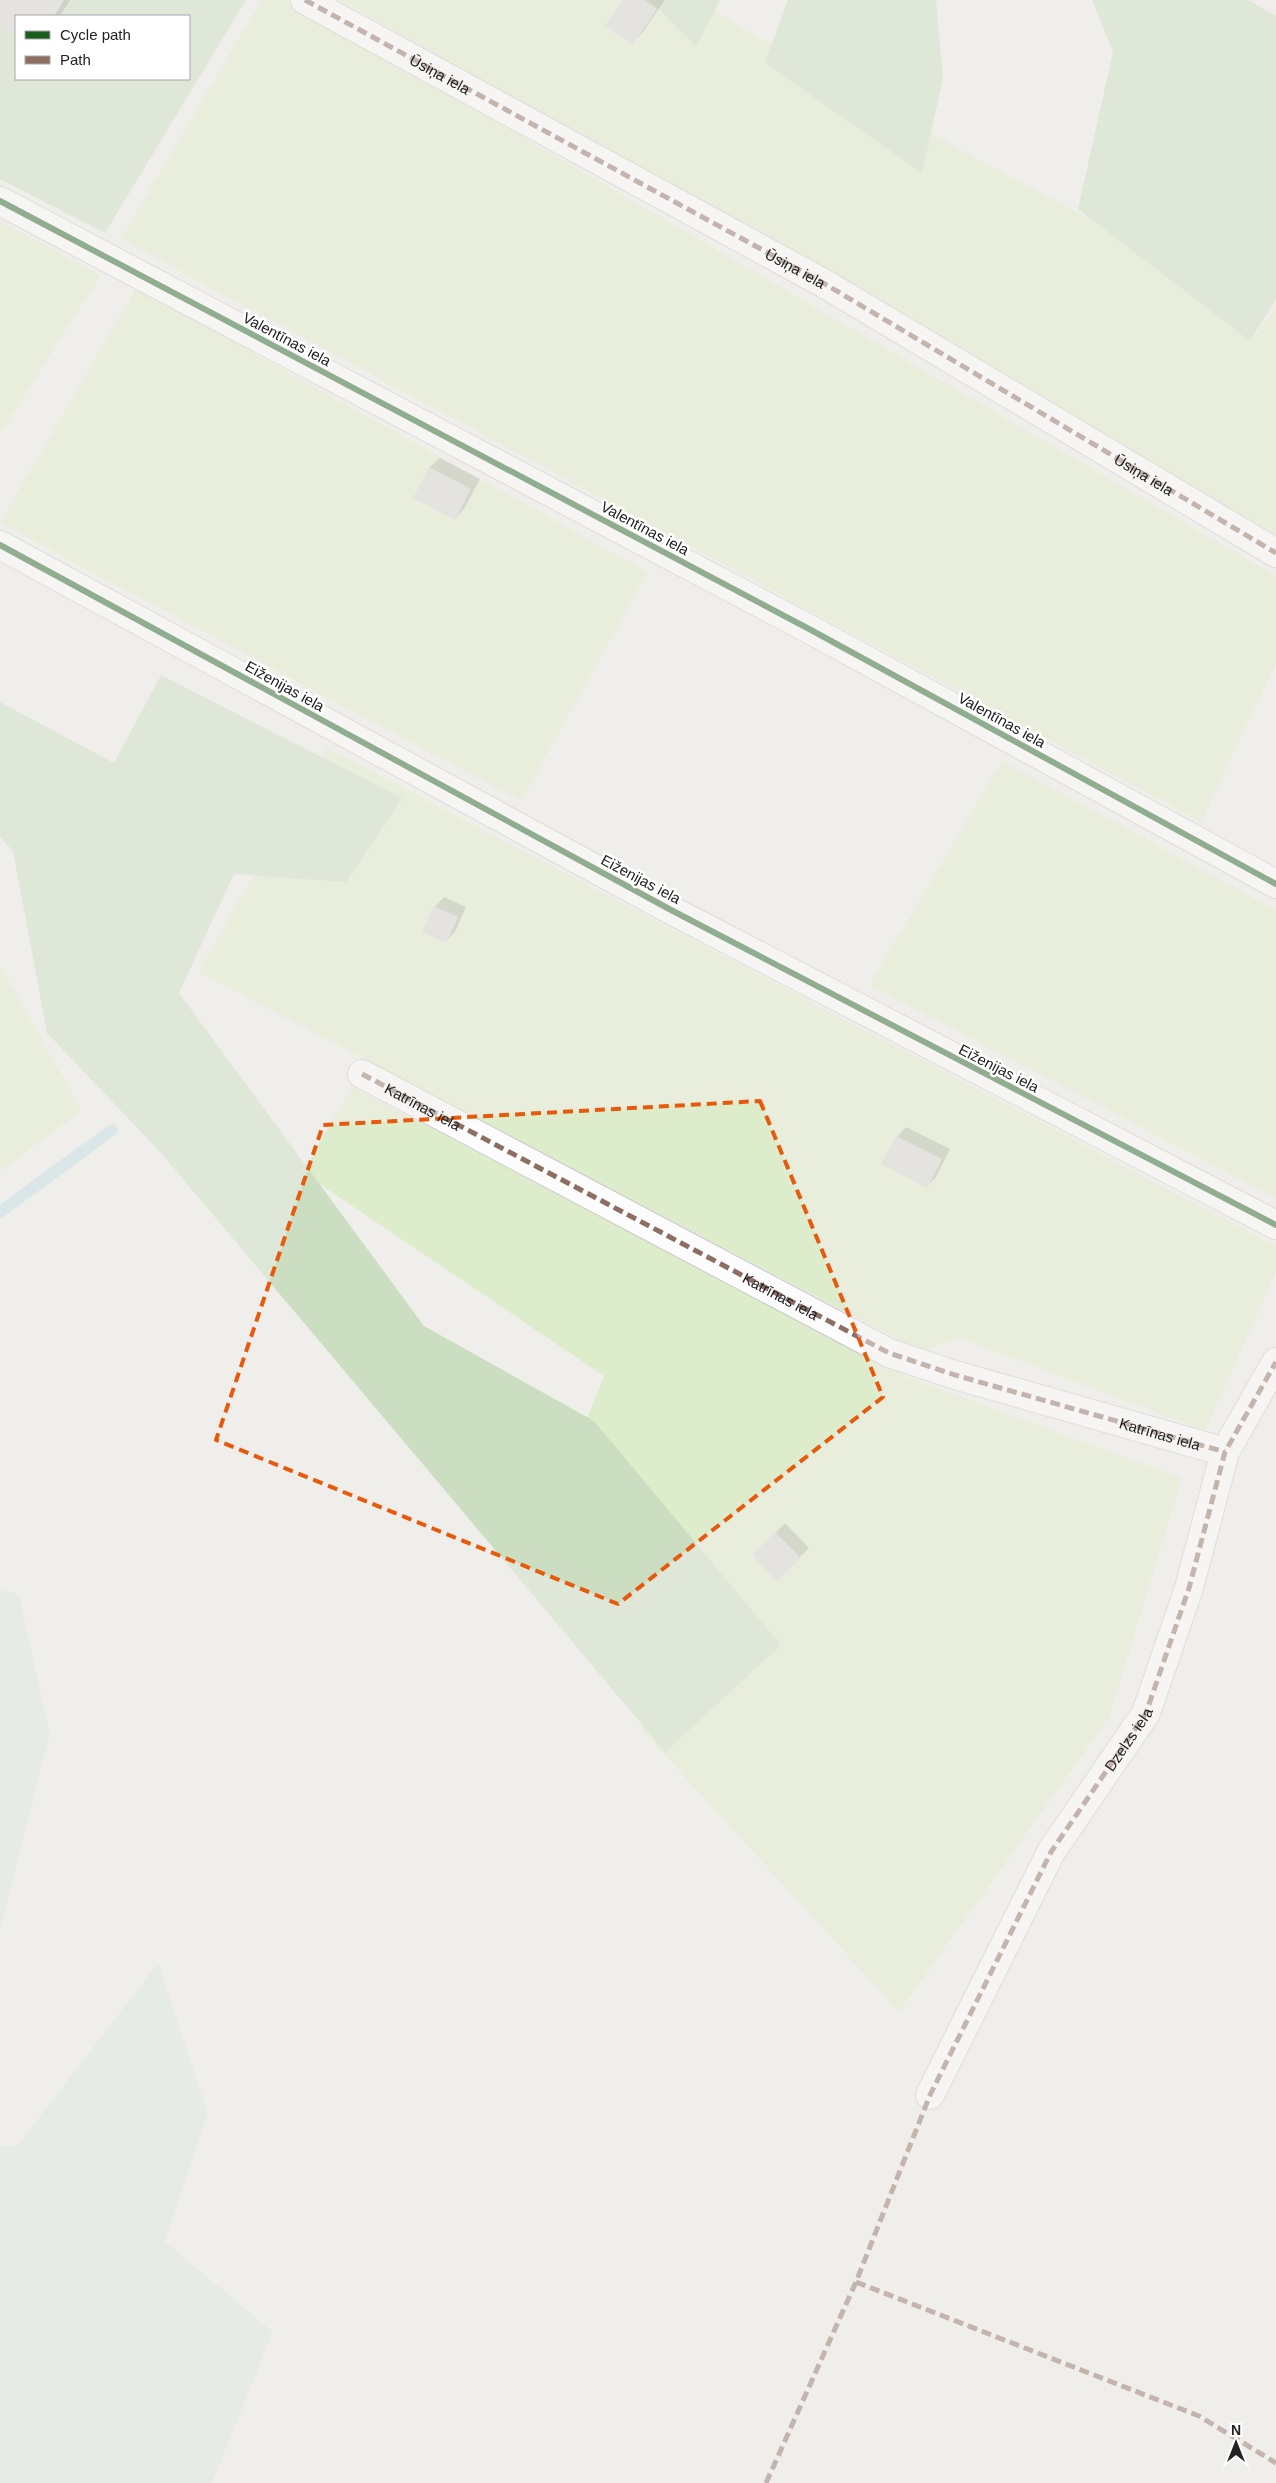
<svg xmlns="http://www.w3.org/2000/svg" width="1276" height="2483" viewBox="0 0 1276 2483" font-family="Helvetica,sans-serif">
<style>
.grass{fill:#ddeccb}
.forest{fill:#cbdec1;fill-rule:evenodd}
.wetland{fill:#d9e6de}
.shadow{fill:#0003}
.lines{fill:none;stroke-linecap:round;stroke-linejoin:round}
.stream{stroke:#bfdbe3;stroke-width:12}
.building{fill:#d7d4d2}
.minor-casing{stroke:#c9c8c7;stroke-width:30}
.minor{stroke:#fdfcfc;stroke-width:28}
.quiet{stroke:#8d6e63;stroke-width:5;stroke-dasharray:10 5;stroke-linecap:butt}
.cycleway-casing{stroke:#fff;stroke-width:9}
.cycleway{stroke:#1b5e20;stroke-width:6}
.marked{fill:none;stroke:#e8590c;stroke-width:4;stroke-dasharray:10 6;stroke-linejoin:round}
.labels{text-anchor:middle;dominant-baseline:central;stroke-width:5;stroke-linejoin:round;paint-order:stroke}
.street-label{font-size:15px;fill:#222;stroke:#fff}
</style>
<rect width="100%" height="100%" fill="#f0eeeb"/>
<path class="grass" d="M261,0H288L1276,576V663L1201,822L121,239Z
M340,0H696L796,60L1126,239L1255,336L1276,307V536Z
M0,221L101,275L0,434Z
M136,288L648,572L521,801L0,523Z
M327,748L1276,1246V1272L1205,1431L960,1338L920,1351L198,972Z
M1002,761L1276,910V1198L869,985Z
M0,965L82,1111L0,1171Z
M352,1087L907,1377L1182,1478L1109,1718L899,2012L641,1729L757,1618L573,1454L604,1376L302,1172Z"/>
<path class="forest" d="M0,0H246L105,233L0,179ZM16,16H189V79H16Z
M650,0H720L696,47Z
M788,0H936L943,78L922,173L765,63Z
M1092,0H1248L1276,16V299L1250,341L1078,209L1113,52Z
M161,675L402,798L346,882L234,874L179,993L424,1326L594,1421L781,1645L665,1752L161,1153L47,1033L13,851L0,837V702L114,763Z"/>
<path class="wetland" d="M0,1587L19,1595L50,1734L0,1931Z
M158,1963L208,2114L165,2242L273,2332L212,2483H0V2147L18,2145Z"/>
<path class="shadow" d="M0,0H70L60,16H16V34L0,24Z
M624,0H665L642,33L632,43Z
M440,458L480,479L464,509L454,519L414,497L430,467Z
M444,897L466,907L455,932L446,941L435,907Z
M906,1127L950,1149L936,1177L927,1186L897,1137Z
M785,1523L809,1548L777,1579L754,1555Z"/>
<g class="lines">
<path class="stream" d="M0,1212L112,1130"/>
</g>
<path class="building" d="M0,0H64L54,16H16V36L0,26Z
M623,0H644L657,9L632,45L605,25Z
M429,467L471,489L455,520L413,498Z
M434,906L458,917L446,943L422,932Z
M896,1136L942,1159L927,1188L881,1164Z
M775,1532L801,1558L777,1581L752,1555Z"/>
<g class="lines">
<g class="minor-casing">
<g id="minor">
<path id="s1" d="M305,0L825,284L1276,553"/>
<path d="M0,201L811,630L1276,884"/>
<path d="M0,545L671,910L1276,1225"/>
<path id="s2" d="M362,1074L889,1353L955,1375L1225,1452"/>
<path id="s3" d="M930,2095L1051,1852L1146,1713L1189,1588L1225,1452L1276,1362"/>
</g>
</g>
<use href="#minor" class="minor"/>
<path class="quiet" d="M305,0L825,284L1276,553
M362,1074L889,1353L955,1375L1225,1452
M856,2282L1199,2416L1276,2463
M766,2483L856,2282L930,2095L1051,1852L1146,1713L1189,1588L1225,1452L1276,1362"/>
<g class="cycleway-casing">
<path id="cycleway" d="M0,201L811,630L1276,884
M0,545L671,910L1276,1225"/>
</g>
<use href="#cycleway" class="cycleway"/>
</g>
<path d="M0 0H1276V2483H0ZM760,1101L883,1397L618,1604L216,1440L323,1125Z" fill="#f0eeeb" fill-opacity=".55" fill-rule="evenodd"/>
<path class="marked" d="M760,1101L883,1397L618,1604L216,1440L323,1125Z"/>
<g class="labels">
<g class="street-label">
<text stroke="none"><textPath href="#s1" startOffset="154">Ūsiņa iela</textPath></text>
<text stroke="none"><textPath href="#s1" startOffset="559">Ūsiņa iela</textPath></text>
<text transform="translate(287 339) rotate(28)">Valentīnas iela</text>
<text stroke="none"><textPath href="#s1" startOffset="964">Ūsiņa iela</textPath></text>
<text transform="translate(645 528) rotate(28)">Valentīnas iela</text>
<text transform="translate(285 686) rotate(29)">Eiženijas iela</text>
<text transform="translate(1002 720) rotate(29)">Valentīnas iela</text>
<text transform="translate(641 879) rotate(28)">Eiženijas iela</text>
<text transform="translate(999 1068) rotate(27)">Eiženijas iela</text>
<text stroke="none"><textPath href="#s2" startOffset="69">Katrīnas iela</textPath></text>
<text stroke="none"><textPath href="#s2" startOffset="474">Katrīnas iela</textPath></text>
<text stroke="none"><textPath href="#s2" startOffset="879">Katrīnas iela</textPath></text>
<text stroke="none"><textPath href="#s3" startOffset="408">Dzelzs iela</textPath></text>
</g>
</g>
<rect x="15" y="15" width="175" height="65" fill="#ffffff" stroke="#a7a7a7"/>
<rect x="25" y="31" width="25" height="8" fill="#1b5e20" stroke="#a7a7a7"/>
<text x="60" y="40" font-size="15" fill="#222222">Cycle path</text>
<rect x="25" y="56" width="25" height="8" fill="#8d6e63" stroke="#a7a7a7"/>
<text x="60" y="65" font-size="15" fill="#222222">Path</text>
<g transform="translate(1236 2443)" stroke="#ffffff" stroke-width="4" paint-order="stroke">
<path d="M0-4L9 19L0 12L-9 19Z" fill="#222222"/>
<text y="-8" font-size="14" font-weight="bold" text-anchor="middle" fill="#222222">N</text>
</g>
</svg>
